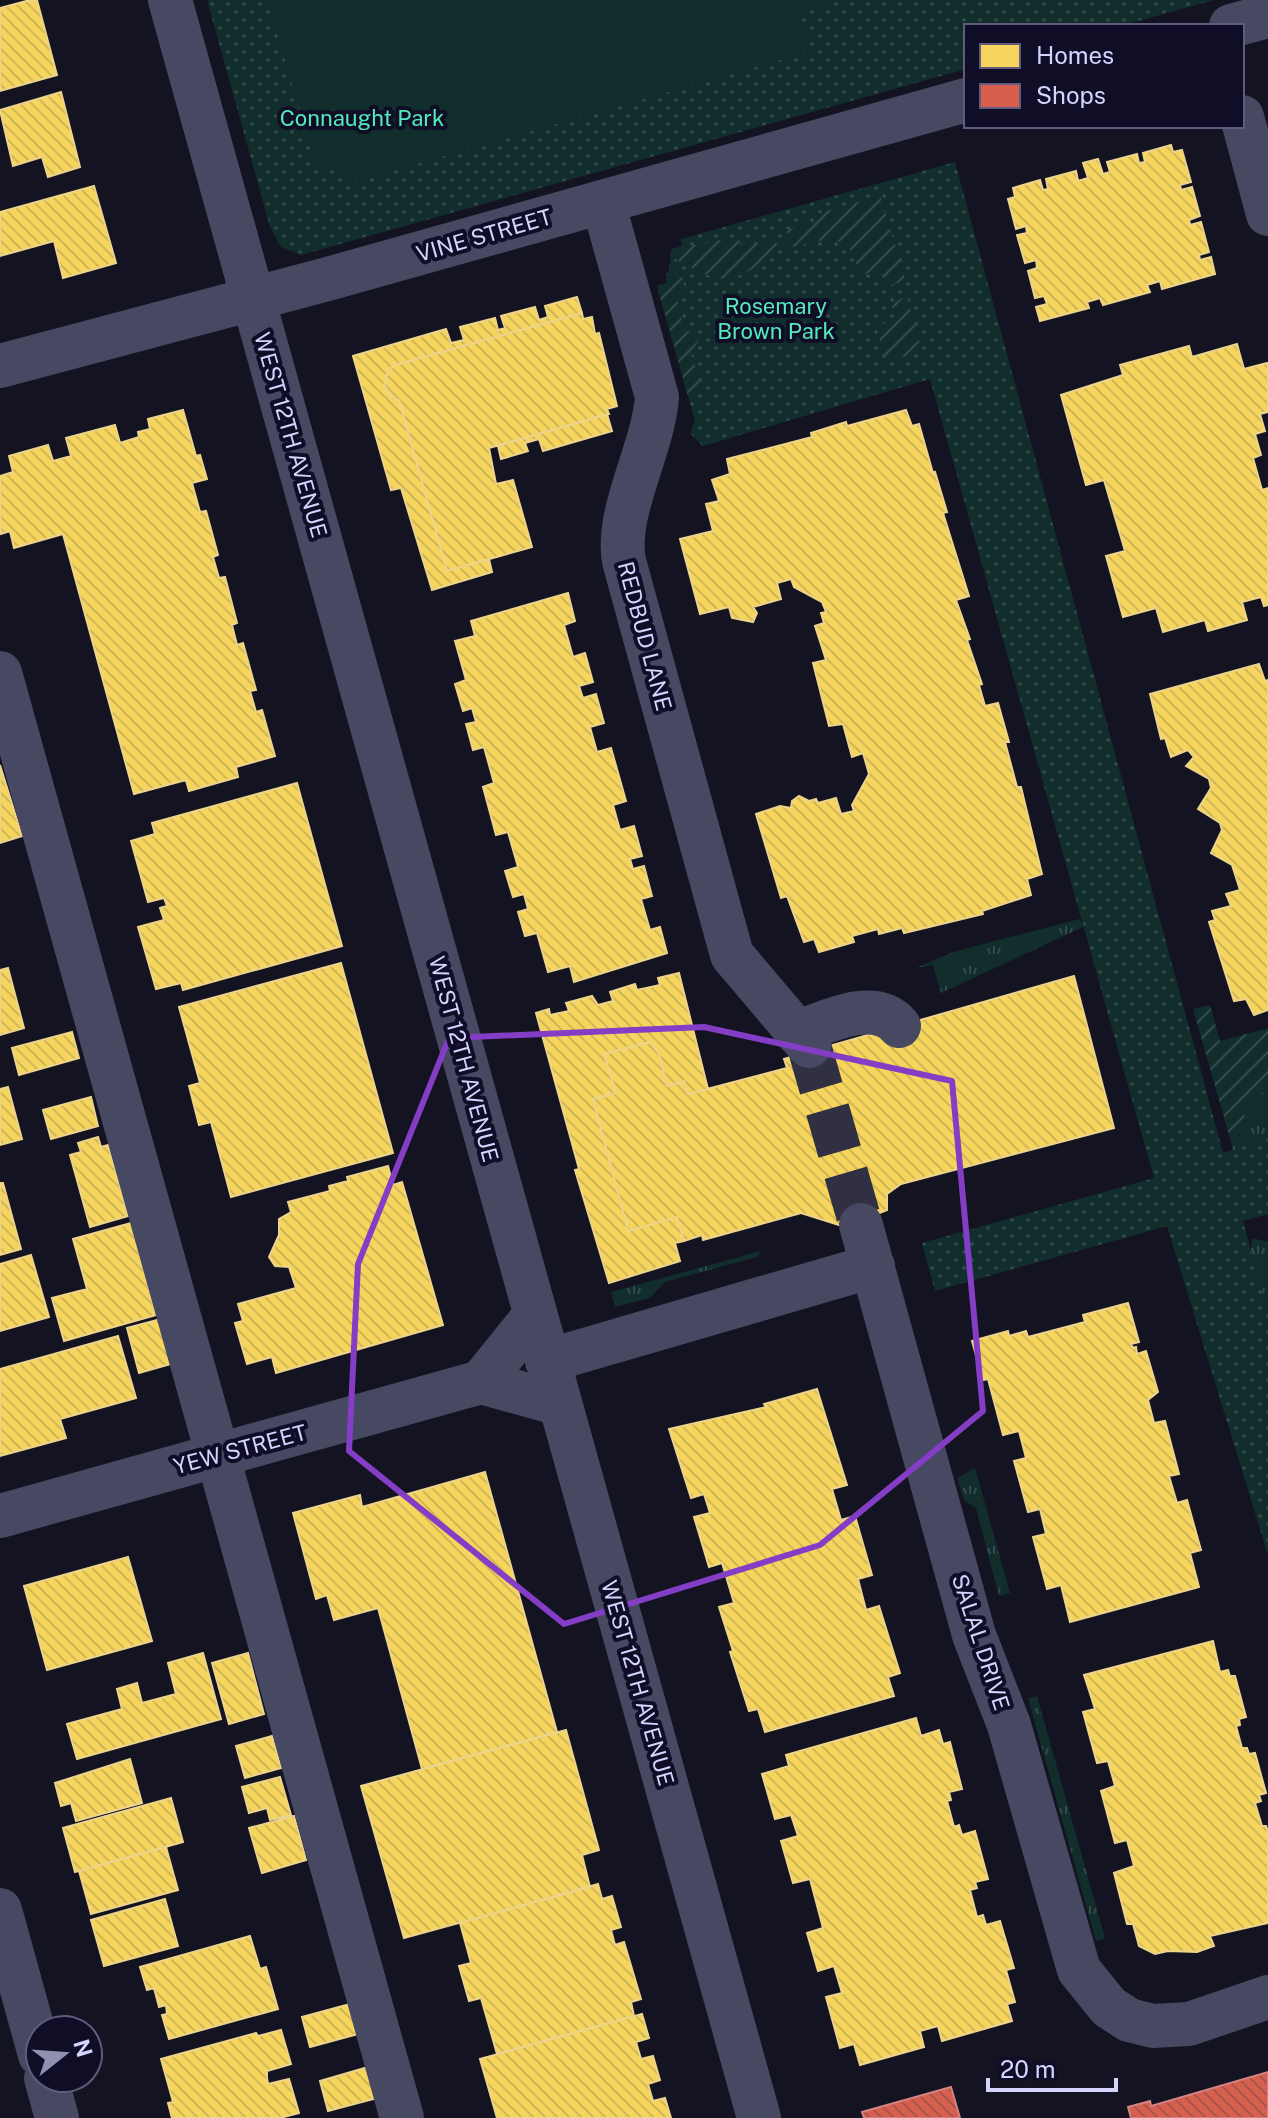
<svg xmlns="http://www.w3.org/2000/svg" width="1268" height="2118" viewBox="0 0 1268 2118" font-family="'Public Sans',sans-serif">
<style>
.grass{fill:url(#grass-tufts)}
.park{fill:url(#park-dots)}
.garden{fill:url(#garden-furrows)}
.pitch{fill:#112e2c}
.homes{fill:url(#homes-back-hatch);stroke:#ecd48d;stroke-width:2}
.shops{fill:url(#shops-back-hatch);stroke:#d68282;stroke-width:2}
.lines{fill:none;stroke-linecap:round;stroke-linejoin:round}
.minor-tunnel{stroke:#313042;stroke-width:44;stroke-dasharray:44 22;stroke-linecap:butt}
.minor{stroke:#474862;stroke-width:44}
.marked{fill:none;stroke:#843dc5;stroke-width:6;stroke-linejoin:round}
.labels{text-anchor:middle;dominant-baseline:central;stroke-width:8;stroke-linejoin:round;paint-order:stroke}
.park-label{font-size:22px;fill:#54eabb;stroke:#100d27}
.street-label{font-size:22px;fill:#d6d3ff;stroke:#100d27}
</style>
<defs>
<pattern id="grass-tufts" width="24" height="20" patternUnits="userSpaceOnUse" patternTransform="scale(2)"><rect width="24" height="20" fill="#112e2c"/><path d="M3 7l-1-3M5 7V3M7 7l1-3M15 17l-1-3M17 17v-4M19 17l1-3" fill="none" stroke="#334b4c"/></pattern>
<pattern id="park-dots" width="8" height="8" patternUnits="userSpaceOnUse" patternTransform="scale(2)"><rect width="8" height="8" fill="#112e2c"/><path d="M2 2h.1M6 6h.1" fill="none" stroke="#334b4c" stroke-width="1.8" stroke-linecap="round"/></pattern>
<pattern id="garden-furrows" width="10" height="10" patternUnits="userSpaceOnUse" patternTransform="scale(2)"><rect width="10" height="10" fill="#112e2c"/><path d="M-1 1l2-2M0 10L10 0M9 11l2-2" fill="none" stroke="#334b4c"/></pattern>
<pattern id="homes-back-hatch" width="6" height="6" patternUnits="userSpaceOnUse" patternTransform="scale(2)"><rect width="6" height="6" fill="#f6d55c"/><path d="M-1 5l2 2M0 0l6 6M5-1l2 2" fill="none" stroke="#d2b759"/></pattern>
<pattern id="shops-back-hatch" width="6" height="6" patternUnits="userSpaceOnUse" patternTransform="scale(2)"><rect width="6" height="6" fill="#d6604d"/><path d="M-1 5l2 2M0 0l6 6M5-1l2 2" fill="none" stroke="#a9564d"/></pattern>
</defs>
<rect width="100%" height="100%" fill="#141321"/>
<path class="grass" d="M1080,919L1083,927L941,993L933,965L916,968L953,952Z
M1268,1091V1163L1238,1171L1231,1142L1245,1128L1244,1106L1254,1095Z
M1252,1238L1268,1242V1317L1250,1257Z
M761,1251L757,1257L665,1282L650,1298L615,1307L611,1292Z
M975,1468L1010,1593L999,1596L976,1508L964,1500L957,1478Z
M1037,1696L1105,1938L1096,1941L1028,1698Z"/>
<path class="park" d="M207,0H1214L1120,26H966V69L301,255L281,247L270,227Z
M955,162L1223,1153L1268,1139V1214L1243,1221L1268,1314V1555L1167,1226L935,1291L922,1243L1154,1178L930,379L703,446L690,433L695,421L657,286L667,283L672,249L682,246L681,239Z"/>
<path class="garden" d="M880,196L906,281L887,286L881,269L861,275L849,247L832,238L787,248L784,237L788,236L786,230L814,222L813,215Z
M738,237L742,248L773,239L777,244V254C724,288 723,285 670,256L672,249Z
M672,271L684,279V295L677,299L684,331L692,332L699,340L691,352L701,388L698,395L688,396L657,286L667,283L666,274Z
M907,297L922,352L898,358L884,356L876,326L896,320L891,302Z
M1210,1005L1220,1041L1268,1028V1091L1254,1095L1244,1105L1245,1128L1231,1142L1193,1009Z"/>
<path class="pitch" d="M267,0H841L799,12L812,51L353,182L315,161Z"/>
<path class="homes" d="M30,0H37L57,75L0,91V8Z
M61,92L80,167L48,177L42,157L13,166L0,110Z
M1171,145L1173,152L1182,150L1191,182L1180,185L1181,190L1192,187L1200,216L1189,220L1190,225L1201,222L1209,252L1199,255L1200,260L1211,257L1215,274L1162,289L1160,281L1147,285L1150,292L1103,305L1100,298L1087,302L1089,308L1040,321L1036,307L1047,304L1044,296L1035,298L1028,271L1037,268L1036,260L1025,263L1017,235L1027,233L1026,226L1016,229L1008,199L1015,197L1013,188L1040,180L1043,190L1048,189L1046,179L1076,171L1078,181L1088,178L1083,163L1098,159L1103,174L1110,172L1107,162L1137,154L1139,163L1145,162L1143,153Z
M94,186L116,263L63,278L54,241L0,256V212Z
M577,297L582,313L395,365L388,371L384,385L392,398L399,400L447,571L489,559L492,572L432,590L401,488L391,490L353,356L446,329L451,343L464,340L460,327L495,318L498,330L505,328L501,316L535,307L539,320L548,317L545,306Z
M582,313L583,319L592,317L595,334L599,333L617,406L607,409L609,414L489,448L496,484L513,480L532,547L447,571L399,400L392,398L384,385L388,371L395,365Z
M1237,344L1244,369L1267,363L1268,366V412L1260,414L1265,431L1255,434L1261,455L1253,458L1262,490L1268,488V605L1264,606L1261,597L1242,602L1247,620L1208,631L1205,620L1163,632L1156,608L1123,617L1106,556L1125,551L1104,480L1086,485L1061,395L1123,375L1120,365L1189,346L1192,357Z
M183,410L196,456L200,455L207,479L192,483L200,512L206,511L218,555L213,557L219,578L225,577L237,623L232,625L237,645L243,643L256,690L250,691L256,712L262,710L275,756L236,767L238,777L189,791L186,780L134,794L63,534L14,548L10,531L1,534L0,529V476L13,472L9,456L48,445L53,461L71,456L66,438L115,425L120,443L139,437L138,432L150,429L148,419Z
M906,410L912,426L919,424L933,473L935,472L947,512L943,513L969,596L956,600L970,639L967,640L982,684L979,685L985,706L998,703L1009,742H1005L1017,787H1021L1042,874L1027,879L1031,895L982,911L983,914L904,933L902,928L879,934L878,929L852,936L854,942L819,952L814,939L804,942L787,896L781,898L756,814L780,806L791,808L792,801L799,796L809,801L816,799L818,803L836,798L841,814L854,811L852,805L869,774L863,753L852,757L843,724L829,726L813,663L826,660L815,626L824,623L821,613L826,612L822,602L794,587L791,579L777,583L781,599L753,607L757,613L753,622L732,618L729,607L700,614L680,539L713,531L706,504L719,501L712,480L730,474L727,459L812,437L811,433L846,422L847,426Z
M607,414L612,431L543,451L539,439L525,443L528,451L501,459L498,446Z
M568,593L575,621L564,625L573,657L585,653L593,682L579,686L583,698L596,694L604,723L590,727L597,752L611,748L626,801L613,805L620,830L634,826L642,856L630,859L633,869L644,866L652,896L641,899L650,930L660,927L667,953L574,982L570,966L548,972L537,933L525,936L518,912L528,909L524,894L513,897L505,871L518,867L508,832L496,835L483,787L494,783L484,747L473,750L466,724L476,722L472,708L463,711L455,684L466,680L455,641L475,636L471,621Z
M1259,664L1265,681L1268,680V1010L1254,1015L1246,999L1234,1001L1209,922L1215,920L1212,911L1231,906L1226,894L1240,890L1232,865L1211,853L1222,830L1220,823L1198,809L1211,788L1209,779L1186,766L1194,757L1188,750L1171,757L1165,738L1161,739L1150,694Z
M0,765L22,836L0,843Z
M297,783L342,946L183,990L181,983L156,989L138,927L164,920L160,908L167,906L164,898L148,902L131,841L155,834L152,823Z
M341,963L393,1153L231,1197L211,1122L199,1125L189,1086L200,1083L179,1007Z
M8,968L24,1028L0,1035V970Z
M679,973L708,1089L688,1094L684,1081L667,1086L659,1054L651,1042L604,1054L616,1093L593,1099L628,1231L677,1217L684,1241L675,1243L680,1261L609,1283L575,1170L579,1169L536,1013L549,1009L550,1015L569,1011L566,1003L592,996L598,1005L613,1001L610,992L635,984L637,990L660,985L658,978Z
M1074,976L1114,1128L901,1184L887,1194V1210L845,1227L801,1213L703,1240L702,1235L684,1241L677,1217L628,1231L593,1099L616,1093L604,1054L651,1042L659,1054L667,1086L684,1081L688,1094L787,1068L784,1059Z
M72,1032L79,1058L19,1075L12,1048Z
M8,1087L22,1139L0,1145V1089Z
M91,1097L98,1126L51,1139L43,1110Z
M98,1137L101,1147L108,1145L128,1216L90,1227L70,1155L81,1152L78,1143Z
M388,1166L393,1185L402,1182L443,1325L276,1373L272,1357L247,1364L235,1323L243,1321L238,1304L296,1288L289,1267L275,1266L269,1257L279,1235V1219L291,1212L288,1202L330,1191L329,1186L348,1181L347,1177Z
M0,1183H3L21,1249L0,1255Z
M131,1223L156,1315L64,1341L52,1298L87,1289L73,1239Z
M31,1255L49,1317L0,1331V1264Z
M1128,1303L1139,1342L1131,1344L1133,1348L1136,1347L1137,1354L1146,1351L1158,1392L1148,1400L1154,1423L1165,1421L1179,1474L1169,1476L1177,1503L1187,1500L1201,1550L1190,1553L1199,1587L1070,1622L1061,1585L1047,1589L1033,1537L1046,1534L1040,1509L1028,1512L1014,1461L1026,1458L1019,1431L1003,1435L988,1379L983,1380L972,1341L1008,1331L1009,1336L1026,1331L1028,1337L1085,1322L1083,1315Z
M161,1319L174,1363L139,1373L127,1328Z
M118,1336L136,1398L60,1419L66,1438L0,1456V1369Z
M817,1389L847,1485L832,1489L841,1520L855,1516L872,1575L858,1579L866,1610L879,1606L900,1673L888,1677L894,1696L765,1732L758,1709L749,1711L730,1652L733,1651L719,1607L734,1603L722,1563L709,1567L694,1517L710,1513L704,1494L691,1498L669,1429L766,1407L764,1404Z
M485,1472L557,1732L422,1769L378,1608L334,1620L327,1595L316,1599L293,1513L360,1495L362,1507Z
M128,1557L152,1641L47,1670L24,1586Z
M1213,1641L1220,1672L1228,1670L1230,1676H1235L1246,1717L1239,1719L1240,1725L1236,1726L1242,1748H1247L1249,1754L1255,1753L1266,1793L1259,1795L1261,1801L1255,1803L1262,1826H1266L1268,1832V1923L1210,1936L1214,1946L1197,1952L1168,1951L1155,1954L1139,1946L1133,1924H1127L1114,1873L1134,1866L1127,1840L1115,1843L1101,1791L1115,1786L1108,1761L1097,1763L1083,1712L1095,1709L1084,1675Z
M203,1653L221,1719L77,1759L67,1724L122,1709L117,1689L137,1683L142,1703L176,1694L168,1663Z
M248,1653L264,1714L229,1724L212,1663Z
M916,1718L921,1736L939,1730L943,1744L950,1742L962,1789L949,1792L951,1800L947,1801L954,1827L959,1825L962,1835L975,1831L988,1879L975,1882L977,1888L970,1890L977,1917L983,1915L986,1925L1000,1921L1014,1968L1006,1970L1015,2002L1007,2004L1012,2021L942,2041L938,2026L920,2031L924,2047L860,2065L854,2044L840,2048L826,1997L842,1993L834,1966L818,1971L807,1933L823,1928L810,1879L793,1883L781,1841L798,1836L791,1815L775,1819L762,1774L789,1766L786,1755Z
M566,1730L599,1850L582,1855L590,1887L404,1938L361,1786Z
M272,1736L281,1768L245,1778L236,1746Z
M130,1759L142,1803L76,1821L71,1803L61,1806L55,1783Z
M280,1777L291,1815L270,1820L267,1808L249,1813L242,1787Z
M171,1798L183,1842L75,1872L63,1828Z
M294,1816L306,1860L262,1873L249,1828Z
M166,1847L178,1890L91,1914L79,1871Z
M598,1884L602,1899L612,1896L621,1927L611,1930L615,1945L624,1942L641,1999L631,2002L634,2016L497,2054L481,1998L469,2001L459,1966L471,1963L460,1923Z
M165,1899L178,1946L104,1966L91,1920Z
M250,1936L260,1969L266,1967L278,2009L169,2039L162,2015L167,2014L166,2005L159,2007L154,1988L147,1990L140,1967Z
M350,2004L358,2034L310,2047L302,2017Z
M642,2014L649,2038L636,2042L641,2059L653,2056L660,2080L648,2084L653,2101L665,2098L671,2118H497L480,2059Z
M281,2030L291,2064L267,2071V2078L268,2084L289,2079L299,2113L280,2118H172L168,2103L173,2102L161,2059L256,2033L258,2036Z
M368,2067L377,2098L328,2111L320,2081Z"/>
<path class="shops" d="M1268,2072V2118H1131L1128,2107L1150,2101L1151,2106Z
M951,2087L960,2118H864L862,2112Z"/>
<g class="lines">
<path class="minor-tunnel" d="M809,1046L861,1225"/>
<path class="minor" d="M170,0L759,2118
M1231,26L1268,16
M1242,117L1268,214
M603,202L657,397C653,450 615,512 624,561L732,955L809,1046
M0,366L324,280L966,100
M0,673L402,2118
M797,1033C826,1022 875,997 899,1026
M861,1225L974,1635L1009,1725L1079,1970L1109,2007L1129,2020L1153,2026L1189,2024L1268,1997
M547,1361L873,1266
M481,1382L535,1315
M0,1516L481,1382L560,1404
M0,1910L40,2055
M46,2078L57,2118"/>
</g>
<path class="marked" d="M704,1027L952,1081L983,1411L820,1545L564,1624L349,1451L358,1264L449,1038Z"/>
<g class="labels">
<g class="park-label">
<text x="362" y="118">Connaught Park</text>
<text x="776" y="306">Rosemary<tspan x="776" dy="25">Brown Park</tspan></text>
</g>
<g class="street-label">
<text transform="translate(484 235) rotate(-16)">VINE STREET</text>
<text transform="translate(291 435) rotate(74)">WEST 12TH AVENUE</text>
<text transform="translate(645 636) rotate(75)">REDBUD LANE</text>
<text transform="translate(464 1059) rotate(75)">WEST 12TH AVENUE</text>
<text transform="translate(240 1449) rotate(-15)">YEW STREET</text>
<text transform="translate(981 1642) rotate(72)">SALAL DRIVE</text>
<text transform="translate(638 1683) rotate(74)">WEST 12TH AVENUE</text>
</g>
</g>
<rect x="964" y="24" width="280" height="104" fill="#100d27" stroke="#5f5c7d" stroke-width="2"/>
<rect x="980" y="44" width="40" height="24" fill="#f6d55c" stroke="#5f5c7d" stroke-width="2"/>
<text x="1036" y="64" font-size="24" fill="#d6d3ff">Homes</text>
<rect x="980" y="84" width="40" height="24" fill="#d6604d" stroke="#5f5c7d" stroke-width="2"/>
<text x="1036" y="104" font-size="24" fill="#d6d3ff">Shops</text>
<g transform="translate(64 2054) rotate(73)"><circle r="38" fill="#100d27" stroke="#5f5c7d" stroke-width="2"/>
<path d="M0-6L14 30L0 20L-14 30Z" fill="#9290b1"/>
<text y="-12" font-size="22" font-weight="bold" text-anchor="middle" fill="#d6d3ff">N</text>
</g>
<path d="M988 2078v12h128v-12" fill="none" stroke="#d6d3ff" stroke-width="4"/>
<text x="1000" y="2078" font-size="24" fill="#d6d3ff" stroke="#100d27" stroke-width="6" paint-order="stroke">20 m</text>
</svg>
